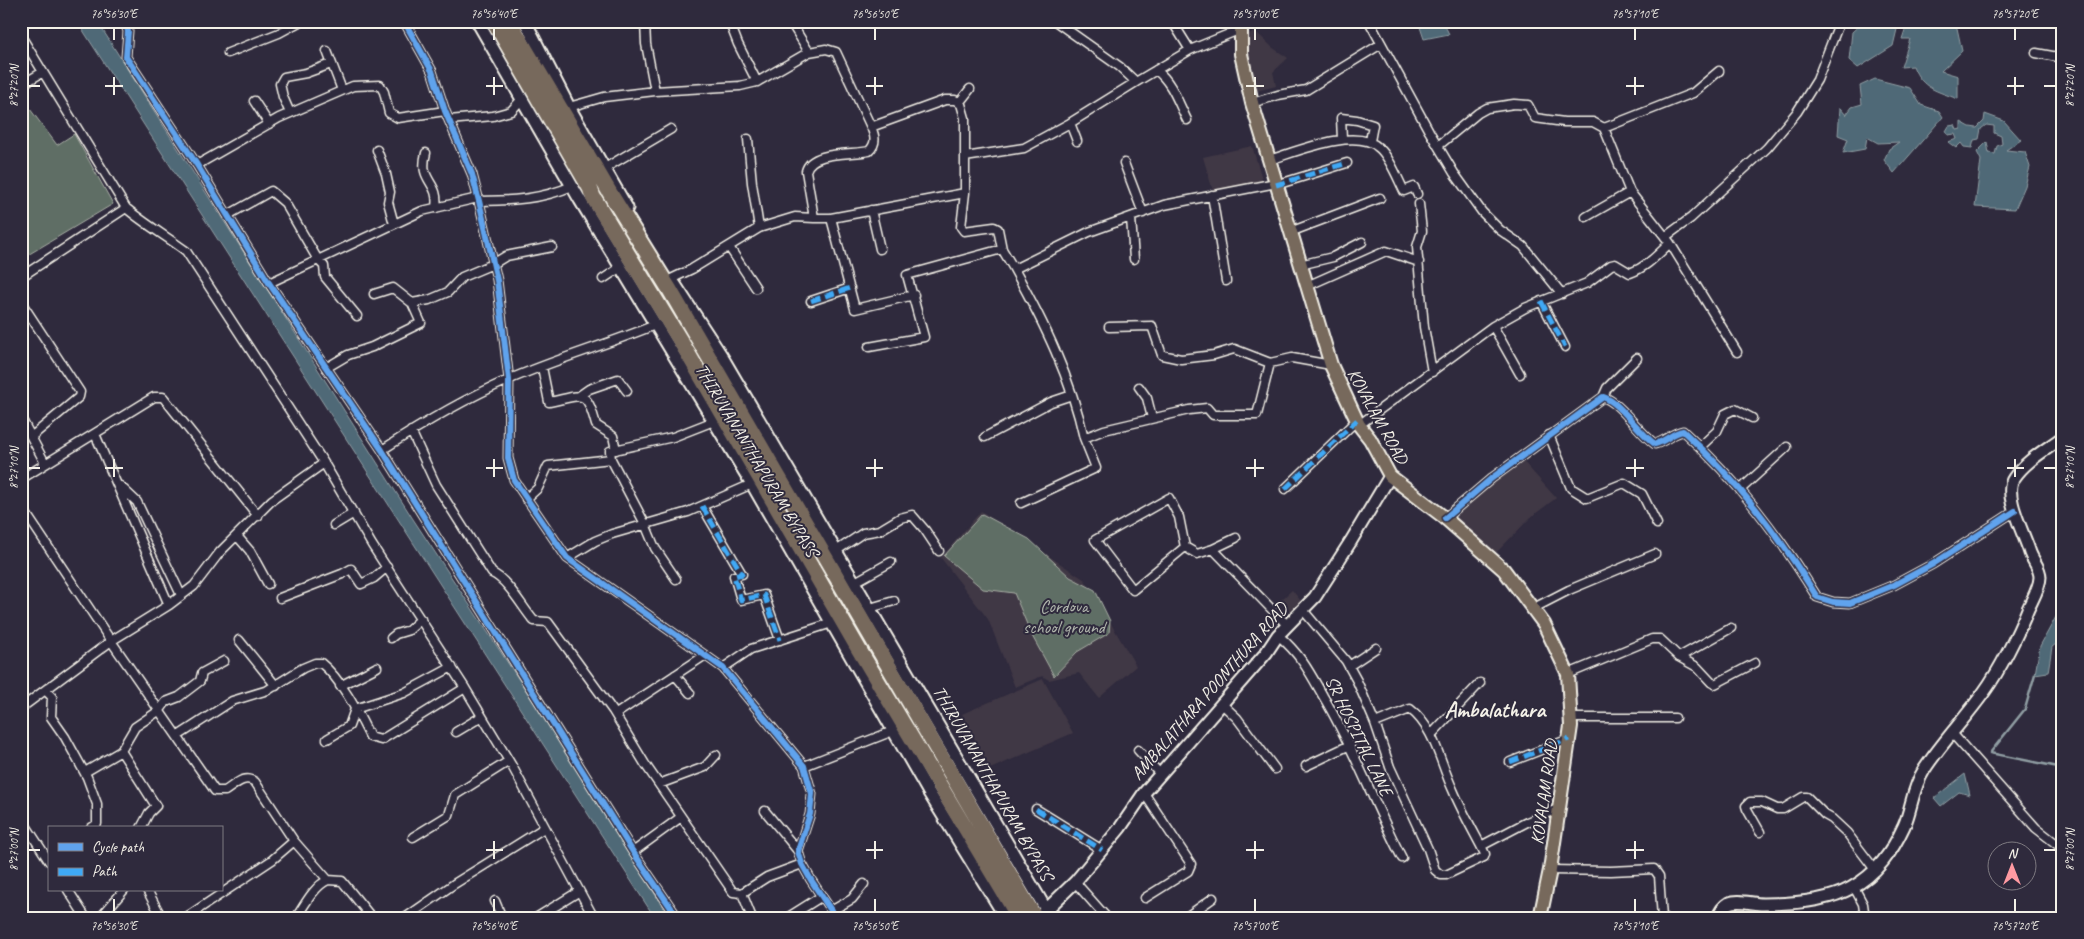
<svg xmlns="http://www.w3.org/2000/svg" width="2084" height="939" viewBox="0 0 2084 939" font-family="Caveat,sans-serif">
<style>
.built{fill:#413845}
.green{fill:#5f6e65;stroke:#aab0a6}
.water{fill:#4f6977;stroke:#919fa4}
.lines{fill:none;stroke-linecap:round;stroke-linejoin:round}
.stream{stroke:#919fa4;stroke-width:2.5}
.street-casing{stroke:#f4f1e8;stroke-width:11}
.secondary-casing{stroke:#f4f1e8;stroke-width:15}
.primary-casing{stroke:#f4f1e8;stroke-width:16}
.highway-casing{stroke:#f4f1e8;stroke-width:19}
.street{stroke:#2f2a3d;stroke-width:8}
.secondary{stroke:#2f2a3d;stroke-width:11}
.primary{stroke:#77695c;stroke-width:12}
.highway{stroke:#77695c;stroke-width:15}
.quiet{stroke:#3fa9f5;stroke-width:5;stroke-dasharray:10 5;stroke-linecap:butt}
.cycleway-casing{stroke:#2f2a3d;stroke-width:9}
.cycleway{stroke:#60a3ed;stroke-width:6}
.ticks{fill:none;stroke:#f4f1e8;stroke-width:2}
.labels{text-anchor:middle;dominant-baseline:central;stroke-width:4;stroke-linejoin:round;paint-order:stroke}
.street-label{font-size:18px;fill:#f4f1e8;stroke:#2f2a3d}
.park-label{font-size:18px;fill:#b1b6ad;stroke:#2f2a3d}
.district-label{font-size:22px;font-weight:bold;fill:#f4f1e8;stroke:#2f2a3d}
.neatline{fill:none;stroke:#f4f1e8;stroke-width:2}
.ticks-label{font-size:12px;text-anchor:middle;fill:#f4f1e8}
</style>
<rect width="100%" height="100%" fill="#2f2a3d"/>
<filter id="ink" filterUnits="userSpaceOnUse"><feTurbulence type="fractalNoise" baseFrequency=".02" numOctaves="2"/><feDisplacementMap in="SourceGraphic" scale="10" xChannelSelector="R" yChannelSelector="G"/><feConvolveMatrix kernelMatrix="1 2 1 2 8 2 1 2 1" color-interpolation-filters="sRGB"/></filter>
<g filter="url(#ink)">
<path class="built" d="M1255,31L1273,48L1288,58L1273,72L1276,86L1252,92L1245,55V36Z
M1252,146L1263,182L1213,191L1203,157Z
M1514,456L1522,460L1556,498L1531,517L1492,557L1450,514L1471,497L1492,473Z
M981,511L1085,580L1136,666L1099,698L1079,673L1049,680L1042,676L1015,687L988,619L941,558Z
M1292,590L1304,605L1294,614L1280,601Z
M1043,679L1073,733L990,769L962,714Z"/>
<path class="green" d="M21,97L57,145L74,134L113,204L21,259Z
M982,514L1029,539L1070,577L1095,590L1110,621L1109,633L1077,652L1054,676L1031,634L1014,593L983,589L944,556Z"/>
<path class="water" d="M77,21H97L413,519L556,736L670,918H655Z
M1418,21H1429L1430,24L1443,22L1449,34L1424,39Z
M1864,21H1899L1893,46L1858,68L1849,60L1852,32Z
M1908,21L1919,23L1920,21H1932L1931,27L1950,24L1957,28L1962,51L1941,71L1958,76V99C1937,91 1922,89 1913,66L1901,67L1910,39H1902Z
M1875,79L1910,88L1921,105L1939,111L1943,117L1894,173L1884,160L1889,149L1899,142L1878,143L1867,137L1865,149L1843,153L1848,139L1838,135L1840,108L1846,115L1852,107L1862,104L1860,86Z
M1985,114L2004,121L2021,140L2006,150L2025,152L2030,167L2025,186L2015,209L1975,207L1981,160L1977,152L1987,142L1989,153L1995,154L1997,146L2002,144L2001,136L1994,133V126L1986,125L1981,129L1979,139L1974,140L1972,148L1964,147L1961,143L1956,148L1948,142L1957,139L1955,134L1948,135L1946,131L1949,126L1955,125L1957,130L1961,129V122L1970,127L1977,128L1984,121Z
M2063,604V639L2052,647L2048,672L2035,674L2040,646Z
M1965,774L1970,795L1959,792L1941,806L1934,798Z"/>
<g class="lines">
<path class="stream" d="M2035,674L2025,709L1990,753L2063,768"/>
<g class="street-casing">
<path id="street" d="M124,21L128,31L126,57L197,165L269,283L382,450L633,852L678,918
M404,21L432,71L445,111L472,174L479,201L497,280L509,380L508,458L514,480L567,558L723,668L804,766L812,794L810,814L798,851L802,864L811,880L836,918
M729,21L738,44L757,82L809,52
M790,21L809,52L826,49L836,52L871,127
M1055,21L1120,67L1136,82L1190,50L1241,29
M1172,21L1190,50
M1369,21L1429,131L1454,173L1482,212L1500,230L1523,246L1562,294
M21,36L126,208C145,224 166,236 186,251L324,463L372,545L465,688L512,766L594,918
M327,51L342,90
M228,53L279,33L301,21
M2036,53L2063,58
M1156,70C1172,82 1178,102 1187,120
M21,85L43,72
M655,91L740,86L757,82
M254,101L269,124
M959,103L970,89
M1252,103L1278,95L1306,90L1381,44
M569,107L604,97L655,91L646,44L645,23L667,21
M290,113L283,97L280,84L284,77L306,73L331,64
M449,120L493,116L511,111L522,99
M1070,123L1077,141
M1604,128L1693,93L1719,71
M748,139L752,183L759,228
M1342,139L1341,118L1357,120L1373,125L1370,141
M1438,146L1478,113L1487,108L1514,104L1528,105L1535,118L1564,122H1593L1604,128L1630,192L1670,243L1737,352
M377,150L386,174L390,192L388,202L394,224
M426,153C418,183 440,180 436,208
M965,157V193L961,227L964,231L994,227L998,229L1002,249
M1269,160C1296,152 1357,126 1379,148C1389,156 1398,179 1404,191L1414,187L1417,194
M1124,163L1143,213
M197,165L279,118L353,86L380,85L384,92L389,113L398,118L445,111
M605,168L671,129
M1276,185L1347,163
M1212,195L1226,281
M479,201C511,201 543,199 572,186
M1419,204L1422,231L1417,247L1424,327L1432,372
M871,210L880,249
M228,215L271,191L285,203L318,260L324,266L325,277L357,316
M1586,217L1630,192
M814,218H831L965,193
M831,218L855,309L914,295
M1131,218L1134,259
M1290,232L1380,198
M1665,237L1691,218L1767,148L1797,112L1817,80L1840,21
M729,247L756,288
M1300,265L1333,257L1362,242
M21,277L126,208
M603,279L621,267
M671,279L692,269L759,228L795,217L814,218L806,171C811,150 853,155 869,151C877,143 875,136 871,127L945,100H955L961,104L965,118V157L1024,148L1070,123L1136,82
M269,283L422,211L478,198
M1307,286L1386,251L1419,262
M374,294L393,288L412,303
M811,301L850,288
M1541,301L1565,347
M21,302L80,392L79,397L31,437
M1493,326L1520,374
M1109,327L1152,326L1162,355L1181,359L1214,355L1234,349L1270,363L1292,358L1331,365
M869,347L924,337L907,275L1002,249L1014,269
M1270,363L1257,415H1213L1207,408L1189,410L1104,430L1084,438C1071,378 1044,323 1014,269L1089,232L1164,205L1276,183
M542,367L549,402C584,395 586,388 596,425L613,436L616,450
M326,368L348,355L372,347L421,323L412,303L429,300L448,292L462,277L493,264L506,256L552,247
M1139,387L1147,398L1152,418
M579,396L589,389L618,379L627,391
M1603,397L1607,388L1637,358
M21,418L45,463
M1359,425L1493,326L1525,308L1587,283L1611,265L1615,264L1630,273C1647,267 1658,254 1670,243
M411,431L436,485L492,573C508,580 522,607 534,621L548,622L613,711L645,764L733,892L742,893L767,877L802,864
M95,434L169,605
M1549,435L1571,488L1587,498L1624,483L1642,494L1657,524
M985,437L1051,402L1072,395
M1700,447L1717,431L1725,414L1735,409L1752,418
M382,450C422,424 464,399 508,380C556,359 606,345 655,325
M611,459L645,524L655,548L676,579
M21,479L154,397H163L258,516
M120,486L137,502L181,595
M1285,489L1357,420
M1740,490L1787,447
M526,499L538,488L548,466L611,459L610,451L673,437L714,421
M1021,503L1096,468L1084,438
M21,506L111,641L215,791H225C235,785 244,774 255,782L294,841L328,880L342,881L372,918
M702,506L742,574L734,576L741,600L764,595L780,640
M1445,518L1492,478L1603,397C1620,402 1638,432 1655,444C1666,441 1672,433 1683,431C1738,481 1778,534 1817,597L1833,602L1850,603L1894,585L1933,564L2015,511
M334,525L354,513
M237,536L250,551L268,584
M1236,538L1213,549L1288,626
M1185,547L1179,517L1169,498L1095,540L1133,590L1185,547L1197,554L1213,549
M836,551L863,533L880,530L900,518L912,515L925,530L939,551
M567,558L595,541L612,534L688,512L752,484
M855,582L891,562
M280,598L342,574L351,569L361,584L374,578L387,567
M870,608L894,601
M1532,609L1569,590L1655,554
M1303,610L1346,661L1357,681L1375,723L1410,709C1435,728 1440,763 1453,790C1461,809 1471,827 1481,846L1527,822L1560,808
M1278,635C1301,655 1309,671 1323,696C1354,748 1374,804 1402,858
M391,638L396,634L409,630L421,619
M239,640L276,686
M1679,657L1731,628
M1349,666L1376,648
M723,668L751,649L832,623
M1568,674L1652,639H1660L1679,657L1697,667L1711,682L1715,684L1755,663
M675,675L690,693
M340,686L377,667
M46,691L52,697L51,717L65,737L87,777L97,804V824L91,828
M1221,703L1237,718L1275,769
M21,708L111,641L169,605L194,586L220,552L272,500L324,463
M616,714L704,656
M1571,718H1675
M1375,723L1390,767L1428,849L1435,870L1441,875H1446L1484,857L1485,854L1481,846
M456,732L481,717
M1951,732L2036,828L2063,849
M1431,735L1480,683
M178,736L232,701L268,690L303,668L315,663H321C342,680 358,713 370,737L381,740L465,688
M327,739L349,726L355,709L404,693L452,667
M1138,750L1160,774
M121,751L156,806L149,813L141,828
M1510,762L1569,739
M804,766L893,731
M1306,766L1350,745
M85,772L121,751L135,727L160,710L166,702L179,697L200,681L202,673L224,661
M659,784L705,767L716,755
M1144,793L1191,864L1188,871L1145,898
M1036,809L1102,850
M765,811L798,851
M21,818L49,861
M1760,832L1747,809L1746,806L1750,802H1762L1777,809H1783L1803,797H1807L1825,815L1832,819L1847,833L1876,871
M413,837L449,815L455,795L509,761
M633,852L681,817
M1550,870L1611,871L1654,869L1659,876L1662,918
M1075,882L1107,918
M1854,887L1863,904L1865,918
M68,890L86,918
M147,890L162,918
M742,893L752,918
M495,901L502,918
M831,911L852,899L864,884
M100,918L124,890
M185,918L272,860L294,841
M296,918C304,906 314,886 328,880
M405,918L454,884L544,828
M536,918L578,892
M787,918L822,896
M1185,918L1213,898"/>
</g>
<g class="secondary-casing">
<path id="secondary" d="M477,21L580,200L752,484L928,791L1006,918
M525,21L569,107L627,208
M674,283L721,355L1051,918
M1042,914L1075,882L1120,828L1144,793L1266,653L1278,635L1315,597L1351,541L1390,476
M1718,918C1719,912 1724,906 1729,903C1739,899 1752,904 1763,904C1791,904 1826,902 1851,888C1877,874 1892,852 1904,826C1912,808 1912,789 1924,770C1942,742 1965,719 1984,692C2000,670 2018,634 2028,609C2032,600 2040,587 2040,577C2040,568 2033,561 2030,553C2025,535 2002,494 2014,478C2025,461 2047,449 2063,437"/>
</g>
<g class="primary-casing">
<path id="primary" d="M1243,21L1241,29V54L1252,103L1331,365L1359,425L1370,439L1390,476L1445,518L1504,570L1544,624L1568,674L1571,726L1550,870L1540,918"/>
</g>
<g class="highway-casing">
<path id="highway" d="M494,21L590,188L593,197L684,347L859,650L1019,918
M509,21L613,198L670,290L1035,918"/>
</g>
<use href="#street" class="street"/>
<use href="#secondary" class="secondary"/>
<use href="#primary" class="primary"/>
<use href="#highway" class="highway"/>
<path class="quiet" d="M1276,185L1347,163
M811,301L850,288
M1541,301L1565,347
M1285,489L1357,420
M702,506L742,574L734,576L741,600L764,595L780,640
M1510,762L1569,739
M1036,809L1102,850"/>
<g class="cycleway-casing">
<path id="cycleway" d="M124,21L128,31L126,57L197,165L269,283L382,450L633,852L678,918
M404,21L432,71L445,111L472,174L479,201L497,280L509,380L508,458L514,480L567,558L723,668L804,766L812,794L810,814L798,851L802,864L811,880L836,918
M1445,518L1492,478L1603,397C1620,402 1638,432 1655,444C1666,441 1672,433 1683,431C1738,481 1778,534 1817,597L1833,602L1850,603L1894,585L1933,564L2015,511"/>
</g>
<use href="#cycleway" class="cycleway"/>
</g>
</g>
<path class="ticks" d="M114,28V40M494,28V40M875,28V40M1255,28V40M1635,28V40M2015,28V40M114,77V95M494,77V95M875,77V95M1255,77V95M1635,77V95M2015,77V95M28,86H40M105,86H123M486,86H503M866,86H883M1246,86H1264M1626,86H1644M2007,86H2024M2044,86H2056M114,459V477M494,459V477M875,459V477M1255,459V477M1635,459V477M2015,459V477M28,468H40M105,468H123M486,468H503M866,468H883M1246,468H1264M1626,468H1644M2007,468H2024M2044,468H2056M494,841V859M875,841V859M1255,841V859M1635,841V859M28,850H40M486,850H503M866,850H883M1246,850H1264M1626,850H1644M2044,850H2056M114,899V912M494,899V912M875,899V912M1255,899V912M1635,899V912M2015,899V912"/>
<g class="labels">
<g class="street-label">
<text transform="translate(1378 416) rotate(61)">KOVALAM ROAD</text>
<text transform="translate(757 460) rotate(59)">THIRUVANANTHAPURAM BYPASS</text>
<text transform="translate(1209 691) rotate(-49)">AMBALATHARA POONTHURA ROAD</text>
<text transform="translate(1359 736) rotate(64)">SR HOSPITAL LANE</text>
<text transform="translate(993 783) rotate(60)">THIRUVANANTHAPURAM BYPASS</text>
<text transform="translate(1544 792) rotate(-82)">KOVALAM ROAD</text>
</g>
<g class="park-label">
<text x="1064" y="606">Cordova<tspan x="1064" dy="21">school ground</tspan></text>
</g>
<g class="district-label">
<text x="1495" y="710">Ambalathara</text>
</g>
</g>
<rect width="2084" height="939" fill="none" stroke="#2f2a3d" stroke-width="55"/>
<rect x="48" y="826" width="175" height="65" fill="#2f2a3d" stroke="#7e7a81"/>
<rect x="58" y="843" width="25" height="8" fill="#60a3ed" stroke="#7e7a81"/>
<text x="92" y="852" font-size="15" fill="#f4f1e8">Cycle path</text>
<rect x="58" y="868" width="25" height="8" fill="#3fa9f5" stroke="#7e7a81"/>
<text x="92" y="876" font-size="15" fill="#f4f1e8">Path</text>
<g transform="translate(2012 866)"><circle r="24" fill="#2f2a3d" stroke="#7e7a81"/>
<path d="M0-4L9 19L0 12L-9 19Z" fill="#ff9aa2"/>
<text y="-8" font-size="14" font-weight="bold" text-anchor="middle" fill="#f4f1e8">N</text>
</g>
<rect x="28" y="28" width="2028" height="884" class="neatline"/>
<g class="ticks-label">
<text x="114" y="18">76°56'30"E</text>
<text x="494" y="18">76°56'40"E</text>
<text x="875" y="18">76°56'50"E</text>
<text x="1255" y="18">76°57'00"E</text>
<text x="1635" y="18">76°57'10"E</text>
<text x="2015" y="18">76°57'20"E</text>
<text transform="translate(14 86) rotate(-90)" y="4">8°27'20"N</text>
<text transform="translate(2070 86) rotate(-90)" y="4">8°27'20"N</text>
<text transform="translate(14 468) rotate(-90)" y="4">8°27'10"N</text>
<text transform="translate(2070 468) rotate(-90)" y="4">8°27'10"N</text>
<text transform="translate(14 850) rotate(-90)" y="4">8°27'00"N</text>
<text transform="translate(2070 850) rotate(-90)" y="4">8°27'00"N</text>
<text x="114" y="930">76°56'30"E</text>
<text x="494" y="930">76°56'40"E</text>
<text x="875" y="930">76°56'50"E</text>
<text x="1255" y="930">76°57'00"E</text>
<text x="1635" y="930">76°57'10"E</text>
<text x="2015" y="930">76°57'20"E</text>
</g>
</svg>
